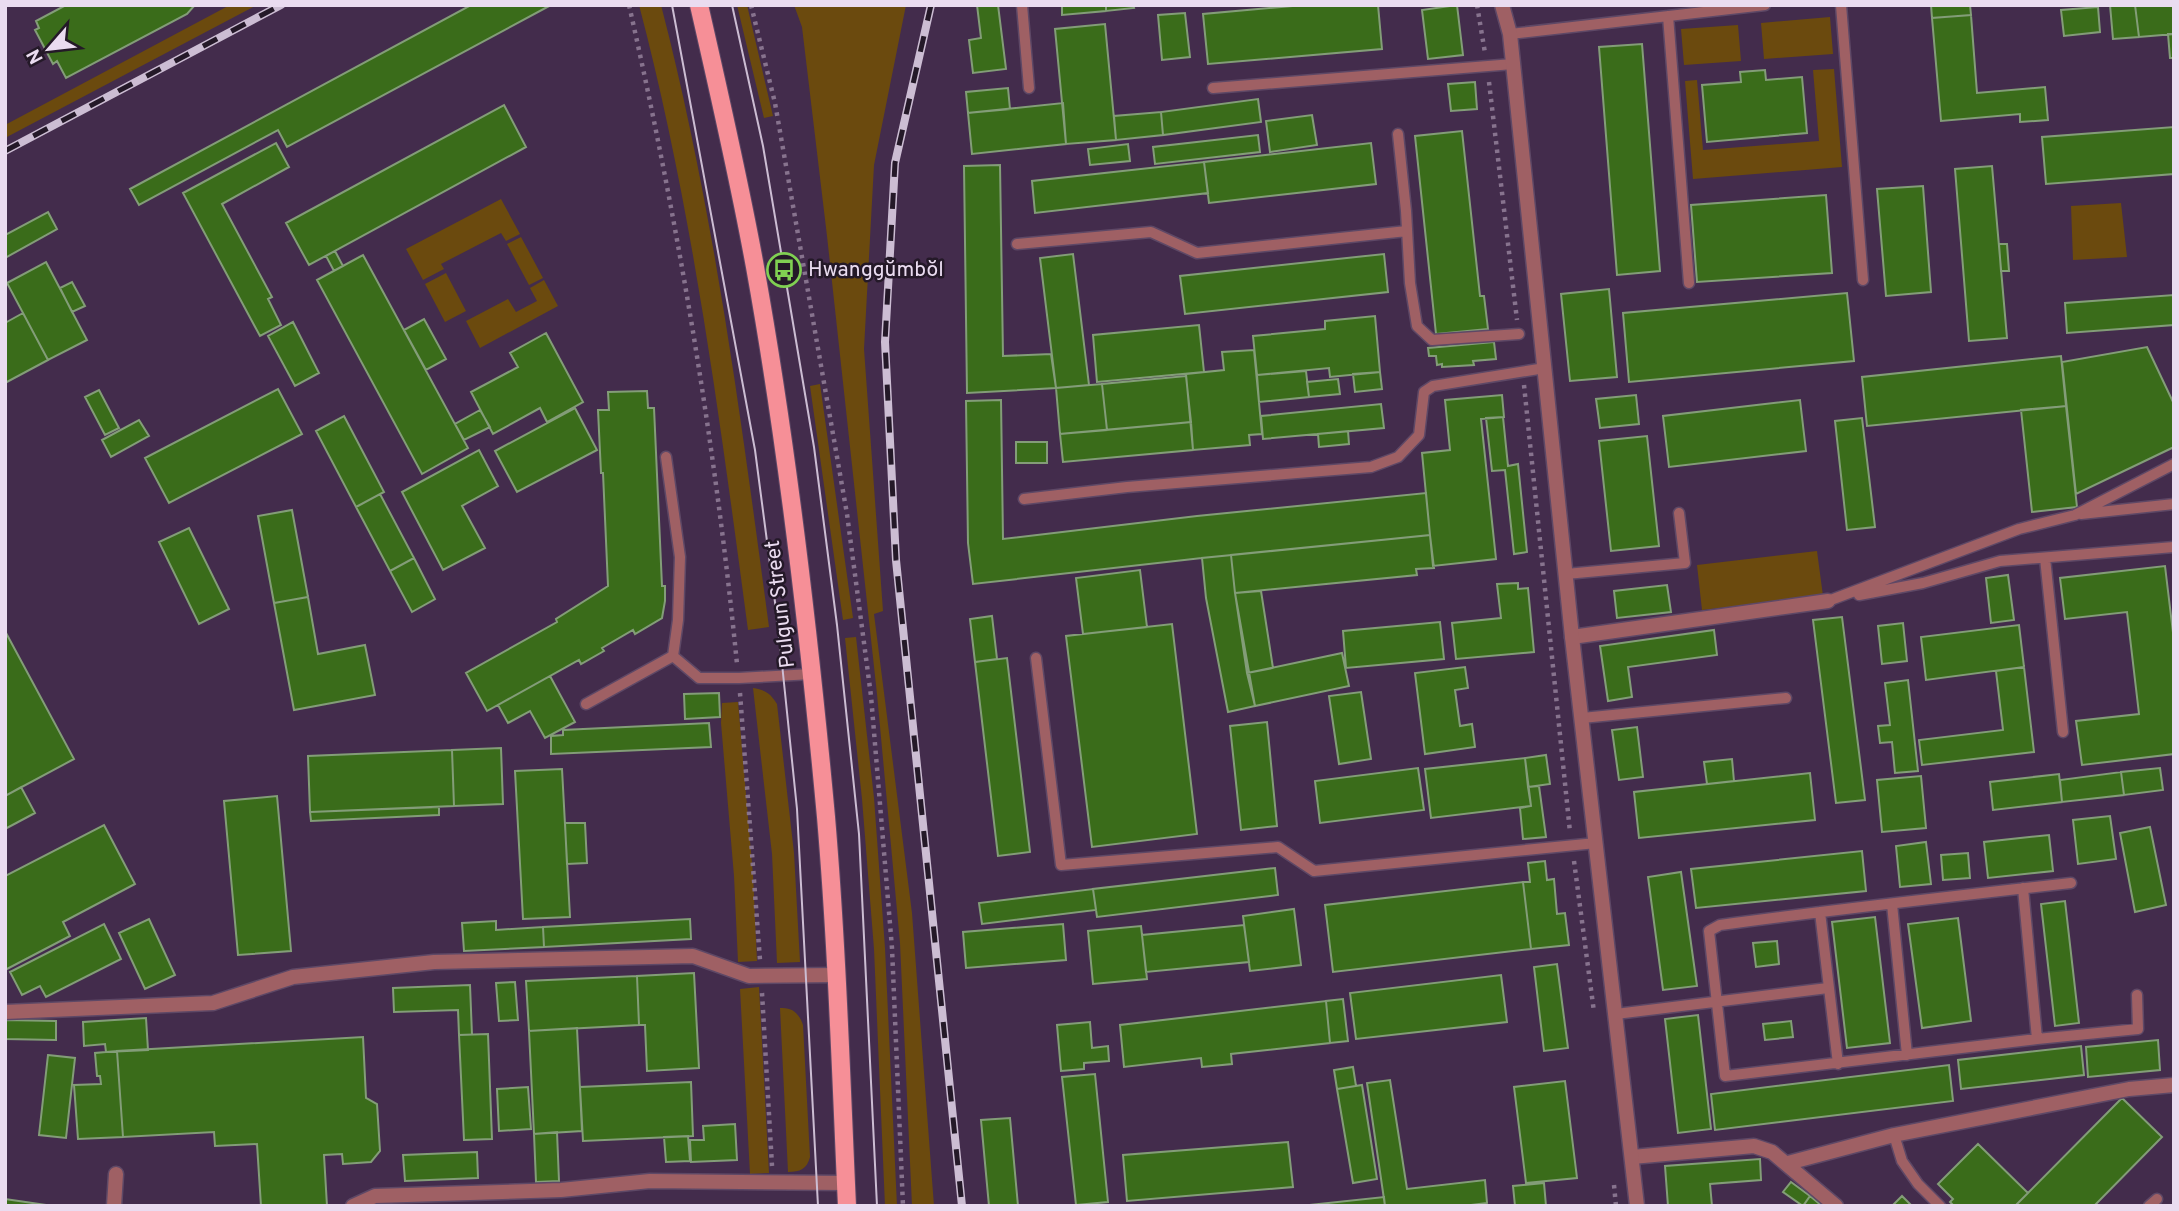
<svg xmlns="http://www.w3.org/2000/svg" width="2179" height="1211" viewBox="0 0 2179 1211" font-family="Overpass,sans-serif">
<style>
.green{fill:#6b4a0e}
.building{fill:#3a6c1a;stroke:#839d78;stroke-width:2}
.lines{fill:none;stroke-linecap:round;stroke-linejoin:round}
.service-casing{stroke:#5e4866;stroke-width:13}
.minor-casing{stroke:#5e4866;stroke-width:17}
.tertiary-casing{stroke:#5e4866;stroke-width:17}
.primary-casing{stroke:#5e4866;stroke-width:20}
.path{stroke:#87738e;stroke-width:4.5;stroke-dasharray:3.5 5;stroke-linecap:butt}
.service{stroke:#9f6064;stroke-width:10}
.minor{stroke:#9f6064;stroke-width:14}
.tertiary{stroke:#9f6064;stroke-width:14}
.primary{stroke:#f68f97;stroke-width:18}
.tram{stroke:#ccbdd3;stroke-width:2}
.rail-casing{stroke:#ccbdd3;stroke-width:8}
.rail{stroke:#241928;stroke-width:5;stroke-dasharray:16;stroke-linecap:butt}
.labels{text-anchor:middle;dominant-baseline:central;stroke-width:5;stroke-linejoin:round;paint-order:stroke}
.poi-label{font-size:21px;fill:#eadcf0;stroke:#241928;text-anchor:start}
.street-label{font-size:21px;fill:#eadcf0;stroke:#241928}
</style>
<rect width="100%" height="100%" fill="#432c4c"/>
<path class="green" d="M230,5H257L5,138V125Z
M639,5H661C714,209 741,419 769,627L748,630C720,421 693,210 639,5Z
M737,5H747L773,116L764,118Z
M794,5H906L874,165L864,349L883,611L874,614L912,913L934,1206H912L900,943L877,694L827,236L802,27Z
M1830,17L1833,54L1764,59L1761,23Z
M1738,25L1741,61L1684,65L1681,29Z
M1834,69L1842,167L1693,179L1685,81L1697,80L1703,150L1819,141L1813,70Z
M501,199L520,234L506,241L501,233L441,264L444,269L423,280L406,249Z
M2121,203L2127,257L2073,260L2071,206Z
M521,237L543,278L529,285L507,244Z
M446,273L466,311L445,322L425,284Z
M544,280L558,306L480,348L466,321L508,299L516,312L537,301L530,288Z
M820,384L853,618L843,620L810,386Z
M1817,551L1823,596L1702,610L1697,565Z
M856,637L874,798L885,948L897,1206H885L874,949L862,799L845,638Z
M753,688C766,690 771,694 777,704L794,853L800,962L777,963L772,854Z
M738,702L753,875L757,961L738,962L734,876L721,723L722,703Z
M759,987L769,1173L750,1174L740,989Z
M780,1008C792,1007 799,1013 803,1025L810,1157C807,1169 800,1172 788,1172Z"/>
<path class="building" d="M66,5H195L187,14L66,78L57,61L53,64L35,30L39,28L36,21Z
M471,5H551L287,147L278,130L139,205L130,189Z
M977,5H998L1006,69L973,73L969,40L981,38Z
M1062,5H1106V11L1062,15Z
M1106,5H1133L1134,8L1106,11Z
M1304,5H1378L1382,49L1208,64L1203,14Z
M1457,5L1463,55L1428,59L1422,10Z
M1931,5H1970L1971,15L1932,18Z
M2110,5H2135L2139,37L2113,39Z
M2135,5H2174V34L2139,37Z
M2098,7L2100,32L2064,36L2061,10Z
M1185,13L1190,57L1162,60L1158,15Z
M1971,15L1977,93L2045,87L2048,120L2020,122V114L1941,121L1932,18Z
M1105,24L1116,140L1066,144L1055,29Z
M2168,34H2174V58H2170Z
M1642,44L1660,271L1617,275L1599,47Z
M1765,70L1766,80L1802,77L1807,133L1707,142L1702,85L1741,82L1740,72Z
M1475,82L1477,109L1451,111L1448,84Z
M1008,88L1010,109L968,113L966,92Z
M1258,99L1261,122L1163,135L1161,112Z
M1063,103L1066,144L972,154L968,113Z
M504,105L526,147L309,265L286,223Z
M1161,112L1163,135L1116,140L1114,116Z
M1312,115L1317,145L1270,152L1266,121Z
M2174,127V174L2046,184L2042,137Z
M1462,131L1480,296H1484L1488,329L1436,334L1415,136Z
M1258,135L1260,152L1155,164L1153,147Z
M276,143L289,167L222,204L272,297L268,299L281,325L260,336L183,193Z
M1371,143L1376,184L1209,203L1204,162Z
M1128,144L1130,161L1090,165L1088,149Z
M1204,162L1208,193L1035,213L1032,181Z
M1000,165L1003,356L1051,354L1056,388L967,393L964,166Z
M1992,166L2007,338L1969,341L1955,169Z
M1923,186L1931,292L1886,296L1877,189Z
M1826,195L1832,273L1697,282L1691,205Z
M48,212L57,229L5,258V235Z
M1999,244H2007L2009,271H2001Z
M335,251L343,266L334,271L326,256Z
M1073,254L1089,385L1056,388L1040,258Z
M1384,254L1388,292L1185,314L1180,276Z
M363,255L468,448L422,474L317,280Z
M46,262L87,340L48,360L7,283Z
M72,282L85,306L72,312L60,288Z
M1609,289L1617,377L1570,381L1561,294Z
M1847,293L1854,361L1629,382L1623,313Z
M2174,295V325L2067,333L2065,303Z
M23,313L48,360L5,383V323Z
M1375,316L1380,372L1330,377L1329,368L1257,375L1253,336L1325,329V321Z
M424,319L446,359L426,370L404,330Z
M293,322L319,373L295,386L268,336Z
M1199,325L1204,372L1097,382L1093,335Z
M546,333L583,402L547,422L540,408L493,434L471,392L518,367L510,353Z
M1494,342L1496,359L1473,361L1474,365L1442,367V364L1437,365L1436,356H1429L1428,348Z
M2147,347L2174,404V447L2076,494L2062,362Z
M1254,350L1262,434L1249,435L1250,445L1193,450L1186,374L1224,370L1222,352Z
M2061,356L2066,406L1867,426L1862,377Z
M1306,371L1309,397L1259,402L1257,375Z
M1380,372L1382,389L1355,392L1353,374Z
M1186,376L1191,422L1107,430L1102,384Z
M1338,379L1340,394L1309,397L1307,382Z
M1102,384L1107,430L1060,434L1056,388Z
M278,389L302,434L169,503L145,458Z
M99,390L119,428L105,435L85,397Z
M647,391L648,408H654L662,586H665V601L662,618L635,634L633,630L602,648L604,651L581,664L579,660L487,711L466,673L557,622L556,619L608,586L603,473H601L598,410H609L608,392Z
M1502,395L1504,417L1481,419L1496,559L1433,566L1422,453L1450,450L1445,400Z
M1636,395L1639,424L1600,428L1596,399Z
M1001,400L1003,539L1197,516L1426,493L1430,535L1202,558L973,584L968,543L966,401Z
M1800,400L1806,451L1669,467L1663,416Z
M1381,404L1384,428L1263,439L1261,416Z
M2066,406L2077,507L2032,512L2021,410Z
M575,408L597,450L517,492L495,451Z
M480,410L490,427L464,440L455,424Z
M344,416L384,492L356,507L316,431Z
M1503,417L1508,466L1518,464L1527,552L1514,554L1505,470L1492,471L1486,418Z
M1862,418L1875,527L1847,530L1835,421Z
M139,420L149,436L111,457L102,440Z
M1191,422L1193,450L1063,462L1060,434Z
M1348,431L1349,444L1319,447L1318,434Z
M1647,436L1659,546L1611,551L1599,441Z
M1016,442H1047V463H1016Z
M479,450L498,486L462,506L485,548L443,570L402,492Z
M380,494L414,558L390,571L356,507Z
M292,510L308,597L274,603L258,516Z
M189,528L229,609L199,624L159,542Z
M1430,535L1434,568L1416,569L1417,575L1235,593L1231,555Z
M1231,555L1235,593L1255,706L1228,712L1206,598L1202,558Z
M414,558L435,599L412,612L390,571Z
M2165,566L2174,641V754L2082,765L2076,721L2139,714L2127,612L2065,619L2060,578Z
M1140,570L1147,627L1083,634L1076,578Z
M2008,575L2014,620L1991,623L1986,578Z
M1518,583V589L1528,588L1534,652L1456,659L1452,623L1501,618L1497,584Z
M1667,585L1671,612L1617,618L1614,591Z
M1261,591L1273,668L1247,673L1235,593Z
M308,597L318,654L365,645L375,695L294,710L274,603Z
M992,616L997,659L975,662L970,619Z
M1842,617L1865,800L1836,803L1813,620Z
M1440,622L1444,659L1346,668L1343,631Z
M1903,623L1907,661L1882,664L1878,626Z
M1172,624L1197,834L1092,847L1066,636Z
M2019,625L2024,667L1926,680L1921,637Z
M1714,630L1717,655L1628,667L1632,697L1608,701L1600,646Z
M5,631L74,759L5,796Z
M1342,653L1349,686L1255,706L1247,673Z
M1007,658L1030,852L998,856L975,662Z
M1465,667L1468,688L1455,690L1460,726L1472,724L1475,747L1425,754L1415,673Z
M2024,667L2034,752L1922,765L1919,740L2003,730L1996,671Z
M550,676L575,722L545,738L530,711L508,723L498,705Z
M1908,680L1918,771L1895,773L1892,742L1880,743L1878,726L1890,725L1885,683Z
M1361,692L1371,759L1339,764L1329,696Z
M719,693L720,717L685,719L684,694Z
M1267,722L1277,826L1241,830L1230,726Z
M709,723L711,747L551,754V736L563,735V730Z
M1637,727L1643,777L1619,780L1612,730Z
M501,748L503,804L454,806L452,750Z
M452,750L454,806L310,812L308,756Z
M1546,755L1550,784L1528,787L1525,758Z
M1525,758L1531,806L1431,818L1425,769Z
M1732,759L1734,781L1707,784L1704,762Z
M1418,768L1424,810L1320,823L1315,781Z
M2160,768L2163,790L2124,795L2121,772Z
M562,769L570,917L523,919L515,771Z
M2121,772L2124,795L2062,802L2060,780Z
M1810,773L1815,820L1639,838L1634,792Z
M2059,774L2062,802L1993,810L1990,782Z
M1921,776L1926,828L1882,832L1877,780Z
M1539,786L1546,837L1523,839L1520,808L1531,806L1528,787Z
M21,787L35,813L5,829V796Z
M277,796L291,951L238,955L224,801Z
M439,807V815L311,821L310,812Z
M2110,816L2116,859L2078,864L2073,820Z
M565,823H585L587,863L567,864Z
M104,825L135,884L63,922L70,936L5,970V876Z
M2150,827L2166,905L2135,912L2120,833Z
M2049,835L2053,871L1988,878L1984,842Z
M1926,842L1931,884L1900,887L1896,846Z
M1862,851L1866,891L1696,908L1691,869Z
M1968,853L1970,878L1943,880L1941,855Z
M1545,861L1547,880L1554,879L1557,914L1565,913L1569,945L1531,949L1523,882H1530L1528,863Z
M1275,868L1278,895L1097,917L1093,889Z
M1681,872L1697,986L1663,990L1648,877Z
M1523,882L1531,949L1333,972L1325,905Z
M1093,889L1096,910L982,924L979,903Z
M2065,901L2079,1023L2055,1026L2041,904Z
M1294,909L1301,965L1250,971L1243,916Z
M1875,917L1890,1043L1847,1048L1832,922Z
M1958,918L1971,1021L1922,1028L1908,924Z
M149,919L175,975L145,989L119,933Z
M690,919L691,939L544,947L543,927Z
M496,921V930L543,927L544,947L464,951L462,923Z
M104,924L121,959L46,997L40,986L22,995L10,972Z
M1063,924L1066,960L966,968L963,932Z
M1244,925L1249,962L1146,972L1142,935Z
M1141,926L1147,979L1093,984L1088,931Z
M1777,941L1779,964L1756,967L1753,943Z
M1557,964L1568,1048L1544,1051L1534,967Z
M694,973L699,1068L647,1071L645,1025H639L637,976Z
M1501,975L1507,1022L1356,1039L1350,993Z
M637,976L639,1025L529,1031L526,981Z
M515,982L518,1020L499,1021L496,983Z
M470,985L472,1035H459L458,1010L394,1012L393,988Z
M1343,999L1348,1041L1330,1043L1326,1001Z
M1326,1001L1330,1043L1231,1054L1232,1064L1202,1067L1201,1058L1124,1067L1120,1025Z
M1698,1015L1711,1129L1678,1133L1665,1019Z
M146,1018L148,1050L106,1052L105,1044L84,1046L83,1022Z
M5,1020L56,1021V1040L5,1039Z
M1791,1021L1793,1037L1765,1040L1763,1024Z
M1090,1022L1092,1048L1108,1046L1109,1061L1084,1063V1069L1061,1071L1057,1025Z
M577,1028L582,1131L534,1134L529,1031Z
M488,1034L492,1139L464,1140L459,1035Z
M363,1037L366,1098L377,1104L380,1151L371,1162L343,1164L342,1154L324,1155L327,1206H261L257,1144L215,1146L214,1132L123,1137L117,1051Z
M2158,1040L2160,1070L2088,1077L2086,1047Z
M2081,1046L2084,1075L1961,1089L1958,1060Z
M117,1051L123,1137L78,1139L74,1085L101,1084L100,1076H97L95,1053Z
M48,1055L75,1058L66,1138L39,1135Z
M1949,1065L1953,1101L1715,1130L1711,1094Z
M1353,1067L1356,1086L1337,1089L1334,1070Z
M1095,1074L1108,1202L1076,1205L1062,1077Z
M1390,1080L1407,1189L1485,1180L1487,1203L1463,1206H1385L1367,1083Z
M1565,1081L1577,1178L1526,1183L1514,1087Z
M691,1082L693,1136L583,1141L580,1087Z
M1362,1085L1377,1179L1353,1183L1337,1089Z
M528,1087L531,1129L499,1131L497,1089Z
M2122,1098L2162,1137L2094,1206H2015Z
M1010,1118L1018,1206H989L981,1120Z
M735,1124L737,1160L691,1162L690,1140H704L703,1126Z
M557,1132L559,1181L536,1182L534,1134Z
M688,1136L690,1161L666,1162L664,1137Z
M1288,1142L1293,1187L1127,1201L1123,1155Z
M1978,1144L2028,1193L2015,1206H1954L1950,1202L1953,1199L1938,1184Z
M477,1152L478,1178L405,1181L403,1155Z
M1760,1159L1761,1180L1710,1184L1712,1206H1668L1665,1166Z
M1791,1182L1810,1196L1803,1206L1783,1192Z
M1544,1183L1546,1206H1515L1513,1186Z
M1810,1196L1822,1206H1803Z
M1902,1196L1912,1206H1892Z
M1384,1197L1385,1206H1300Z
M5,1199L53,1206H5Z"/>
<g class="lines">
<g class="service-casing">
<path id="service" d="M1022,5L1029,88
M1841,5L1863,280
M1668,16L1689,283
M1510,34L1765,5
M1213,88L1513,64
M1398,134L1406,211L1410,283L1417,326L1432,340L1519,334
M1017,244L1151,232L1197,253L1407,231
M666,457L680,557L678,620L673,656
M1024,499L1127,487L1371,467L1398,457L1419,435L1424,392L1433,386L1545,368
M2081,514L2174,504
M2045,558L2063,732
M1566,574L1685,563L1679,513
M1859,595L1923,583L2000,561L2174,547
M1828,601L2019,529L2075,515L2174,464
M1036,658L1061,865L1278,847L1314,871L1596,843
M586,704L673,656L699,678H739L812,674
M1582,718L1786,698
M2023,888L2037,1039L1725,1076L1709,931L1720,925C1837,909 1954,896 2071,883
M1892,904L1907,1055
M1820,912L1838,1064
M1616,1014L1828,988
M2037,1039L2138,1029L2137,995
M1894,1135L1902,1161L1918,1184L1940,1206
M2149,1206L2157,1199"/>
</g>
<g class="minor-casing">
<path id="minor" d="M1572,637L1828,601
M5,1012L213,1003L293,977L434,962L693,956L749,976L836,975
M1632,1157L1754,1146L1772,1152L1836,1206
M1788,1163L1894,1135L2129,1089L2174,1085
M114,1206L116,1174
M353,1206L375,1196L561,1190L650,1181L846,1183"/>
</g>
<g class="tertiary-casing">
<path id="tertiary" d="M1502,5L1510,34L1572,637L1637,1206"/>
</g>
<g class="primary-casing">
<path id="primary" d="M699,5C719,92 739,179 755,267C788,449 809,633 826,817C837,946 841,1076 847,1206"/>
</g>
<path class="path" d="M629,5C678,222 715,442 737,664
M751,5L775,103L847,514L871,696L892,948L903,1206
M1477,5L1485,53
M1489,82L1517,320
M1524,385L1570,832
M740,693L760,960
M1574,861L1594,1012
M762,993L772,1166
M1614,1185L1616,1206"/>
<use href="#service" class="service"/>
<use href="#minor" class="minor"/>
<use href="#tertiary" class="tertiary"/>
<use href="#primary" class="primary"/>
<path class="tram" d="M672,5L755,450L778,625L797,809L818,1206
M732,5L763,146L814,447L837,625L859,834L877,1206"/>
<g class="rail-casing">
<path id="rail" d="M931,5L895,163L885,342L896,560L962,1206
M5,151L281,5"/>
</g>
<use href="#rail" class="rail"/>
</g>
<defs>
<g id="bus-ring" transform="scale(1.75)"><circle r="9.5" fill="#241928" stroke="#80d052" stroke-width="1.5"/><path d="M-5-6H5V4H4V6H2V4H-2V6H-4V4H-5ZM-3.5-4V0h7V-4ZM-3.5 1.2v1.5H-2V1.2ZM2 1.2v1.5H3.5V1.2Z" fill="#80d052"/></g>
</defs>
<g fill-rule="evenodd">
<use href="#bus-ring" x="784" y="270"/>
</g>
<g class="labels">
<g class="poi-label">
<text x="808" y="270">Hwanggŭmbŏl</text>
</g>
<g class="street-label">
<text transform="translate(781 604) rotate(-97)">Pulgun Street</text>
</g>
</g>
<rect width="2179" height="1211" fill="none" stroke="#eadcf0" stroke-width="14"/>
<g transform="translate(49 49) rotate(242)" stroke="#241928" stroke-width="5" paint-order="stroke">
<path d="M0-5L12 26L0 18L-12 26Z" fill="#eadcf0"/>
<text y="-10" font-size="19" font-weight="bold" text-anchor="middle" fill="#eadcf0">N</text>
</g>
</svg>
